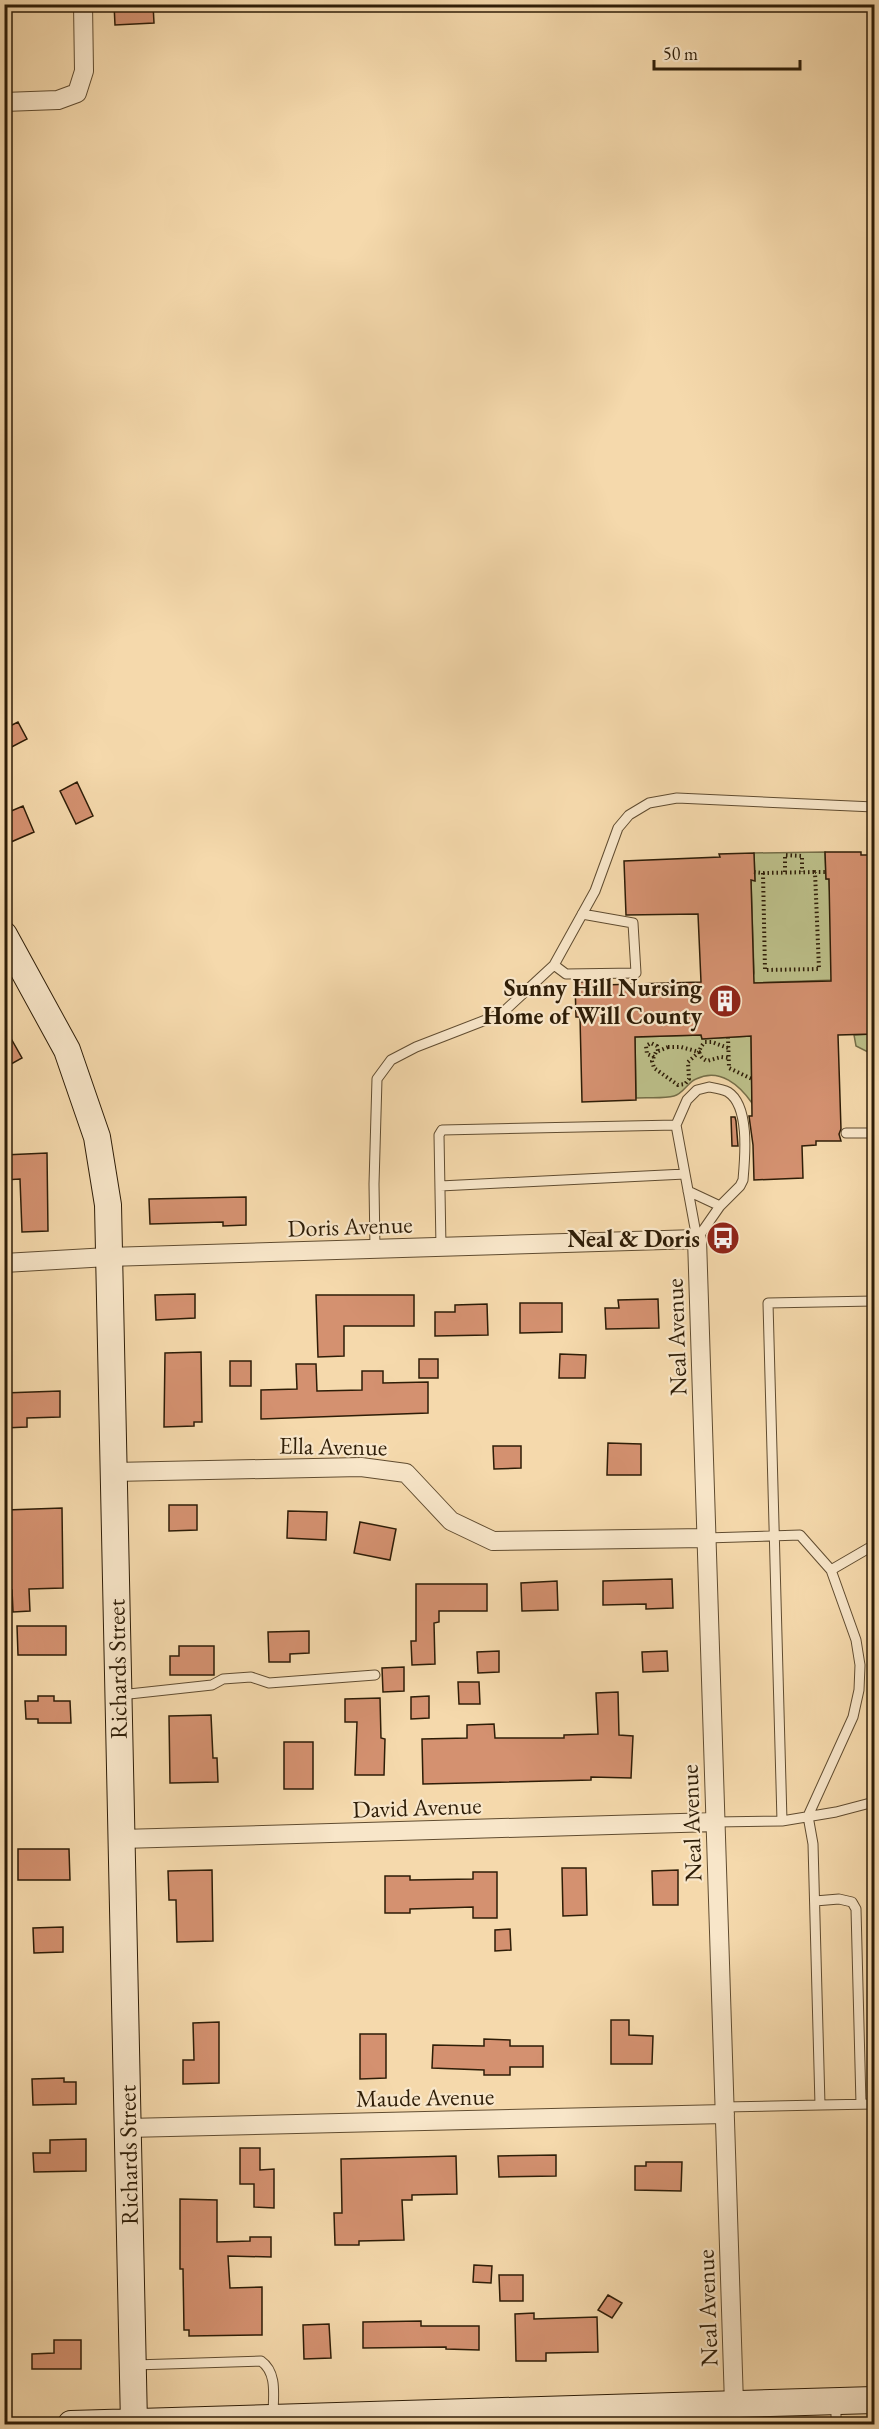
<svg xmlns="http://www.w3.org/2000/svg" width="879" height="2429" viewBox="0 0 879 2429" font-family="'EB Garamond',serif">
<style>
.green{fill:#bcbf89;stroke:#756e48;stroke-width:1.5}
.building{fill:#d49170;stroke:#2e1d07;stroke-width:1.5}
.lines{fill:none;stroke-linecap:round;stroke-linejoin:round}
.lane-casing{stroke:#604c30;stroke-width:11}
.street-casing{stroke:#604c30;stroke-width:20}
.secondary-casing{stroke:#2e1d07;stroke-width:28}
.path{stroke:#2e1d07;stroke-width:4;stroke-dasharray:1.5 3;stroke-linecap:butt}
.lane{stroke:#f8e6c9;stroke-width:9}
.street{stroke:#f8e6c9;stroke-width:18}
.secondary{stroke:#f8e6c9;stroke-width:26}
.labels{text-anchor:middle;dominant-baseline:central;stroke-width:4.5;stroke-linejoin:round;paint-order:stroke}
.poi-label{font-size:24px;font-weight:bold;fill:#2e1d07;stroke:#f8e6c9;text-anchor:end}
.street-label{font-size:24px;fill:#2e1d07;stroke:#f8e6c9}
</style>
<rect width="100%" height="100%" fill="#f5d9ac"/>
<filter id="stains"><feTurbulence type="fractalNoise" baseFrequency=".00333" numOctaves="4"/><feColorMatrix values="0 0 0 0 .2 0 0 0 0 .09 0 0 0 0 .02 0 0 0 .5 -.17"/></filter>
<radialGradient id="worn" r=".72"><stop offset=".6" stop-color="#630" stop-opacity="0"/><stop offset="1" stop-color="#630" stop-opacity=".3"/></radialGradient>
<path class="green" d="M825,852L826,879H829L835,980L751,983L754,973L751,880H755L754,853Z
M874,1034V1055L856,1046L854,1035Z
M701,1035L702,1039L751,1036L752,1103C740,1086 720,1067 696,1079C688,1082 683,1094 674,1096C663,1099 648,1097 636,1098L635,1037Z"/>
<path class="building" d="M114,4H153L154,23L115,25Z
M18,722L27,739L4,751V729Z
M77,782L93,816L76,824L60,791Z
M23,806L34,832L4,845V814Z
M825,852H861V855H874V1034L838,1035L841,1129L839,1134L841,1141H816V1145L802,1146L803,1178L754,1180L753,1145L749,1116H752L751,1036L702,1039L701,1035L635,1037L636,1100L582,1102L580,1017H576L575,982L603,981V985L701,982L698,914L626,915L624,861L720,857L719,854L754,853L755,881L751,880L754,983L831,981L829,879H826Z
M4,1026L22,1058L4,1068Z
M731,1117H735L736,1121L738,1146H732Z
M47,1153L48,1231L22,1232L20,1179L4,1180V1155Z
M246,1197V1225L223,1226V1222L150,1224L149,1199Z
M195,1294V1318L156,1320L155,1295Z
M316,1295H414V1326H344V1356L318,1357Z
M658,1299L659,1328L606,1329L605,1308H619L618,1300Z
M520,1303H562V1332L520,1333Z
M487,1304L488,1335L435,1336V1312H455V1305Z
M201,1352L202,1422H194V1426L164,1427L165,1353Z
M560,1354L586,1355L585,1378H559Z
M419,1359H438V1378H419Z
M230,1361H251V1386H230Z
M296,1364H316L317,1391L362,1390V1371H383V1383L428,1382V1413L261,1419V1390L297,1389Z
M60,1391V1417L27,1418V1427L4,1428V1393Z
M608,1443L641,1444V1475H607Z
M493,1446H521V1468L494,1469Z
M169,1505H197V1530L169,1531Z
M62,1508L63,1588L29,1589L30,1611L13,1612L12,1590H4V1565L7,1564L6,1510Z
M288,1511L327,1512L326,1540L287,1538Z
M360,1522L396,1529L390,1560L354,1553Z
M672,1579L673,1608L646,1609V1604L603,1605V1581Z
M557,1581L558,1610L522,1611L521,1583Z
M416,1584H487V1611H439V1622L434,1623L435,1664L412,1665L411,1641H416Z
M17,1626H66V1655H18Z
M309,1631V1653L290,1654V1662H269L268,1632Z
M179,1646H214V1675H170V1656H179Z
M499,1651V1672L478,1673L477,1652Z
M667,1651L668,1671L643,1672L642,1652Z
M404,1667V1691L383,1692L382,1668Z
M458,1682H479L480,1704H459Z
M618,1692L619,1735L633,1736L631,1778L591,1777V1780L423,1784L422,1739L467,1738V1725L494,1724L495,1738H564V1735L598,1734L596,1693Z
M38,1696H54V1701H70L71,1723H38V1719H26L25,1701H38Z
M429,1696V1718L411,1719V1697Z
M380,1698L381,1738L385,1739L384,1775H355L357,1722H345V1699Z
M211,1715L213,1758H217L218,1782L170,1783L169,1716Z
M284,1742H313V1789H284Z
M18,1849H69L70,1880H18Z
M562,1868H586L587,1915L563,1916Z
M212,1870L213,1941L177,1942L176,1900H169L168,1871Z
M678,1870V1905H653L652,1871Z
M473,1872H497V1918H473V1907L410,1909V1913H385V1876H410V1880L473,1879Z
M63,1927V1952L34,1953L33,1928Z
M510,1929L511,1950L495,1951V1930Z
M611,2020H629V2035L653,2036L652,2064H611Z
M219,2022V2083L183,2084V2060H194L193,2023Z
M360,2034H386V2078L360,2079Z
M484,2039L510,2040V2046H543V2067H510V2075H484V2070L432,2068L433,2045L484,2046Z
M64,2078V2082H76V2104L33,2105L32,2079Z
M86,2139V2171L34,2172L33,2153H50V2140Z
M240,2148H260V2170L274,2169V2208L254,2207V2184H240Z
M556,2155V2176L499,2177L498,2156Z
M456,2156L457,2194L412,2195V2200H402L404,2240L359,2241V2245H335L334,2213H342L341,2159Z
M646,2162H682L681,2191L635,2190V2166H646Z
M180,2199L217,2200V2242L250,2241V2237H271V2257L228,2256L230,2288L262,2287V2335L189,2336V2330H184L183,2269H180Z
M474,2265L492,2266L491,2283L473,2282Z
M499,2275H523V2301H500Z
M608,2295L622,2303L612,2318L598,2310Z
M534,2313V2319L597,2317L598,2352L546,2353V2361H516L515,2314Z
M421,2321V2326H479V2350L446,2349V2347L363,2348V2322Z
M329,2324L331,2358L304,2359L303,2325Z
M54,2340H81V2369H32V2354L54,2353Z"/>
<g class="lines">
<g class="lane-casing">
<path id="lane" d="M554,965L566,974L636,973L633,923L582,914
M709,1087C715,1088 723,1089 728,1092C750,1106 745,1157 743,1180L740,1186L720,1206L697,1239L676,1125L687,1100L697,1090Z
M846,1133H874
M440,1186L685,1174
M688,1191L720,1206
M441,1247L439,1135L442,1130L676,1125
M375,1249L374,1184L377,1079L391,1060L416,1047L501,1014L554,965L595,891L618,828L629,815L649,803L677,798L874,807
M706,1538L800,1535L831,1570
M120,1695L212,1685L223,1679L251,1677L269,1683L375,1675
M782,1821L768,1303L874,1301
M715,1822L782,1821L836,1812L874,1802
M815,1901L839,1899L852,1902L856,1909L861,2104
M820,2105L874,2104
M724,2107L820,2105L813,1844L808,1816L853,1717L859,1690L860,1665L856,1640L831,1570L874,1545
M134,2365L261,2361C278,2373 273,2397 273,2416
M836,2403V2424
M734,2406L735,2424"/>
</g>
<g class="street-casing">
<path id="street" d="M4,102L58,100L77,93L84,71L83,4
M4,1263L108,1257L697,1239L734,2404
M113,1472L361,1467L406,1473L451,1521L493,1541L706,1538
M121,1839L715,1822
M127,2128L725,2114"/>
</g>
<g class="secondary-casing">
<path id="secondary" d="M4,935L67,1050L97,1137L108,1205L134,2424
M71,2424L874,2400"/>
</g>
<path class="path" d="M754,872L763,873L765,970L819,969L815,872H826
M785,872V855L802,856V872
M763,873L815,872
M728,1037L729,1068L752,1079
M668,1047H681L699,1052L688,1062L689,1079L685,1084L678,1085L654,1068L652,1061L656,1052Z
M728,1048L712,1042H705C698,1049 697,1056 707,1061L721,1057L729,1058
M654,1057L647,1054L646,1046L651,1043L657,1046L658,1051"/>
<use href="#lane" class="lane"/>
<use href="#street" class="street"/>
<use href="#secondary" class="secondary"/>
</g>
<defs>
<g id="building-disc" transform="scale(1.725)"><circle r="9.5" fill="#8f2418" stroke="#f8e6c9"/><path d="M-4-6H4V6H1V3H-1V6H-4ZM-2.5-4.3h1.7v1.8h-1.7ZM.8-4.3h1.7v1.8H.8ZM-2.5-1h1.7V.8h-1.7ZM.8-1h1.7V.8H.8Z" fill="#fff"/></g>
<g id="bus-disc" transform="scale(1.725)"><circle r="9.5" fill="#8f2418" stroke="#f8e6c9"/><path d="M-5-6H5V4H4V6H2V4H-2V6H-4V4H-5ZM-3.5-4V0h7V-4ZM-3.5 1.2v1.5H-2V1.2ZM2 1.2v1.5H3.5V1.2Z" fill="#fff"/></g>
</defs>
<g fill-rule="evenodd">
<use href="#building-disc" x="725" y="1001"/>
<use href="#bus-disc" x="723" y="1238"/>
</g>
<g class="labels">
<g class="poi-label">
<text x="702" y="987">Sunny Hill Nursing<tspan x="702" dy="28">Home of Will County</tspan></text>
<text x="700" y="1238">Neal &amp; Doris</text>
</g>
<g class="street-label">
<text transform="translate(350 1226) rotate(-2)">Doris Avenue</text>
<text transform="translate(676 1337) rotate(-92)">Neal Avenue</text>
<text transform="translate(333 1446) rotate(1)">Ella Avenue</text>
<text transform="translate(117 1669) rotate(-91)">Richards Street</text>
<text transform="translate(417 1807) rotate(-2)">David Avenue</text>
<text transform="translate(691 1823) rotate(-92)">Neal Avenue</text>
<text transform="translate(425 2097) rotate(-1)">Maude Avenue</text>
<text transform="translate(128 2155) rotate(-91)">Richards Street</text>
<text transform="translate(707 2308) rotate(-92)">Neal Avenue</text>
</g>
</g>
<rect width="879" height="2429" fill="none" stroke="#f5d9ac" stroke-width="24"/>
<rect x="6" y="6" width="867" height="2417" fill="none" stroke="#2e1d07" stroke-width="3"/>
<rect x="12" y="12" width="855" height="2405" fill="none" stroke="#2e1d07" stroke-width="1.5"/>
<path d="M654 60v9h146v-9" fill="none" stroke="#2e1d07" stroke-width="3"/>
<text x="663" y="60" font-size="18" fill="#2e1d07" stroke="#f8e6c9" stroke-width="4.5" paint-order="stroke">50 m</text>
<rect width="100%" height="100%" filter="url(#stains)"/>
<rect width="100%" height="100%" fill="url(#worn)"/>
</svg>
